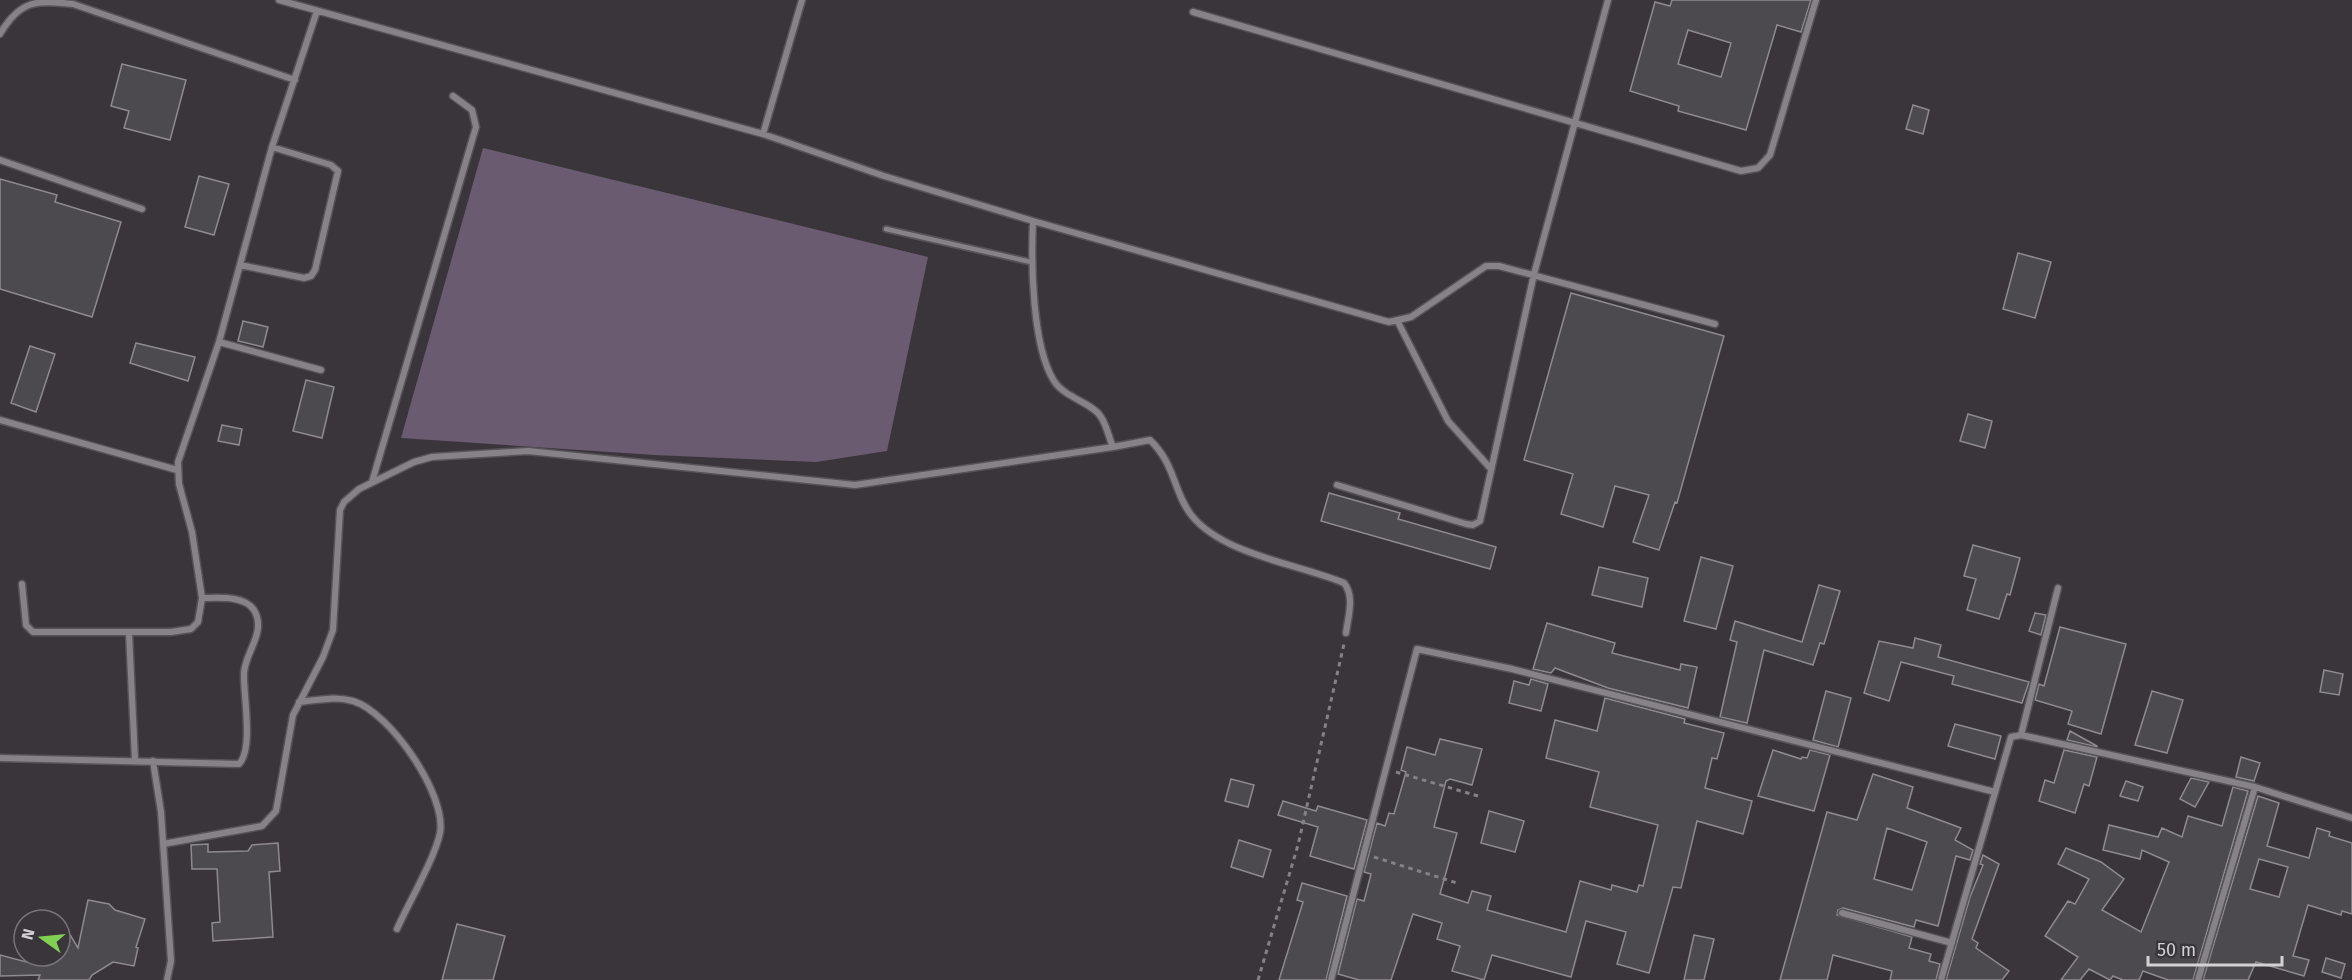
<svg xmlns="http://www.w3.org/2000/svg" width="2352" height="980" viewBox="0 0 2352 980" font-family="'Fira Sans',sans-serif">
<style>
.green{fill:#6b5b71}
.building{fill:#4d4a4f;stroke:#8e8a90;stroke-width:1.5;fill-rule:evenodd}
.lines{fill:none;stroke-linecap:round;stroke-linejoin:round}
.lane-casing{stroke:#565357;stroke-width:8}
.street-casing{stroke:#565357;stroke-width:9}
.path{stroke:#848185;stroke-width:3;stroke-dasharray:4.5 4.5;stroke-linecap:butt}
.lane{stroke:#868288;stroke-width:4.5}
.street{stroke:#868288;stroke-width:6}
</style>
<rect width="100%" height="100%" fill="#39353a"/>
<path class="green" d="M483,148L928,257L887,451L816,462L654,455L401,438Z"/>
<path class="building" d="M1672,0H1811L1801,32L1777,25L1746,130L1678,111L1679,106L1630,91L1655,2L1670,6ZM1688,30L1731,43L1721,77L1678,64Z
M122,64L186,80L170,140L124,128L129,111L111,106Z
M1913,105L1929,110L1923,134L1906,129Z
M199,176L229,184L214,235L185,227Z
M0,179L57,195L55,202L121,222L92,317L0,289Z
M2018,253L2051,262L2035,318L2003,309Z
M1571,293L1724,336L1677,503L1675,502L1659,550L1633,542L1649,495L1615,486L1603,527L1561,514L1573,474L1524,460Z
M243,321L268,327L263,347L238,341Z
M136,343L195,357L188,381L130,363Z
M30,346L55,354L36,412L11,403Z
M306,380L334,387L322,438L293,431Z
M1968,414L1992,421L1985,448L1960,441Z
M222,425L242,429L239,445L218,441Z
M1329,493L1400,513L1398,519L1496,547L1490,569L1321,521Z
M1973,545L2020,558L2010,595L2007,594L1999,619L1967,610L1976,579L1964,576Z
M1701,557L1733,566L1716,629L1684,621Z
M1599,567L1648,578L1642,607L1592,595Z
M1819,585L1840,591L1824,644L1820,643L1813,665L1764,650L1747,723L1720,717L1737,642L1730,640L1735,621L1802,642Z
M2035,613L2046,615L2041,635L2029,631Z
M1547,623L1615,643L1612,653L1680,670L1681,664L1697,667L1688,708L1608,688L1555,668L1551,673L1533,669Z
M2060,627L2126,644L2101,734L2068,724L2072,711L2035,700L2039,684L2044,686Z
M1915,638L1941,645L1938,657L2029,682L2022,703L1952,684L1954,676L1901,662L1889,701L1864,693L1879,641L1913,648Z
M2324,670L2343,674L2339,695L2320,692Z
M1531,679L1548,684L1541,711L1509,703L1514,681L1529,685Z
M1826,691L1851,698L1838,747L1813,740Z
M2152,691L2183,700L2167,753L2135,745Z
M1605,698L1685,719L1684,723L1724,733L1717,759L1712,758L1705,788L1752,801L1743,834L1697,821L1681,888L1673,887L1649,973L1617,964L1626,932L1586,921L1571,977L1492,955L1484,980L1452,971L1460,946L1437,939L1442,923L1413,914L1391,980H1359L1338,974L1357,899L1364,901L1371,874L1364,872L1377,823L1385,826L1389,813L1394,814L1406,772L1401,770L1407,747L1435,755L1440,739L1482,749L1472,785L1450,779L1446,781L1434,827L1457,833L1440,894L1468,903L1472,891L1491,896L1487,910L1566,932L1580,881L1611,890L1612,885L1637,892L1639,885L1643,886L1658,825L1590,807L1599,772L1546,758L1555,720L1597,731Z
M1955,724L2001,736L1995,759L1948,746Z
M2070,731L2097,746V747L2067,740Z
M1773,750L1801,759L1802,757L1807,758L1810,750L1830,755L1814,811L1758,796Z
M2064,750L2097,757L2089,786L2084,784L2075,813L2039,801L2045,780L2054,783Z
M2241,757L2260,763L2254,781L2236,777Z
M1873,774L1913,787L1907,808L1961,828L1955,840L1973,850L1970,860L1956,856L1938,926L1916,920L1914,927L1843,908L1838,910L1837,915L1912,937L1909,948L1931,954L1929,961L1940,964L1936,980H1890L1892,971L1833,955L1827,980H1780L1827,812L1857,820ZM1887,828L1927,842L1912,890L1874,879Z
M2191,778L2209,782L2195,807L2180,799Z
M1231,779L1254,785L1248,807L1225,801Z
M2126,781L2143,787L2138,801L2120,796Z
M2233,787L2248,791L2193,980H2168L2143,971L2139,980H2123L2113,976L2110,980L2089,969L2080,980H2061L2078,957L2045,936L2068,901L2075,904L2089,879L2058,864L2066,848L2101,862L2124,879L2102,910L2141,932L2169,862L2142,850L2140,859L2103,850L2109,825L2158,837L2162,828L2182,837L2188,816L2222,826Z
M2258,796L2279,803L2267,846L2309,858L2317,828L2330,832L2329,836L2352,843V914L2342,911L2341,915L2308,905L2293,956L2309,960L2304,976L2256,962L2248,980H2203ZM2259,859L2288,867L2279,897L2250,889Z
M1283,801L1316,811L1318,806L1367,820L1354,869L1310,856L1318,827L1278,815Z
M1489,811L1524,821L1515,852L1481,843Z
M1239,840L1271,850L1263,877L1231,867Z
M278,843L280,871L269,872L273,937L213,941L212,923L220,922L217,869H192L191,845L208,844V852L248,851L252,845Z
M1983,855L1999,864L1972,939L1978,943L1976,948L2009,971L2002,980H1946L1970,897L1983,865L1980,864Z
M1302,883L1347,896L1326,980H1279L1303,902L1297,900Z
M88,900L109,904L115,910L145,919L136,947L138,948L134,966L113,962L92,975L89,980H38L40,975L0,976V955L34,964L51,956H60V918L78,948Z
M457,924L505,936L493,980H442Z
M1694,935L1714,939L1704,980H1684Z
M2326,958L2345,964L2341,978L2322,972Z"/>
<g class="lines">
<g class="lane-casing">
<path id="lane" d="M886,229L1031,262"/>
</g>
<g class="street-casing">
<path id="street" d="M279,0L763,134L884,176L1033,221L1389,322L1411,317L1486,266H1499L1715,324
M1193,12L1741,171L1758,168L1770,155L1816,0
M0,34C20,0 36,0 73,4L295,80
M763,134L802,0
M0,160L142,209
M1033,221C1031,262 1032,346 1054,381C1065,398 1093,403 1101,417C1107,426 1109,438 1113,447L1150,440C1176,465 1173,492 1192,516C1224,555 1298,564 1344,583C1355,596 1348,617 1346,633
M240,265L304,278L311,276L315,270L338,171L331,165L272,147
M1398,322L1448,421L1491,469
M219,342L321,370
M0,420L177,470
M372,482L476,127L472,110L453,96
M1337,485L1466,524L1473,525L1480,521L1534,274L1608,0
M22,584L26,625L33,632H171L191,629L198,622L202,598L192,532L179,484L178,462L219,342L272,147L317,11
M129,633L135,760
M299,702C317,700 335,696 353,701C390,712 447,795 440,833C435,858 408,904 397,929
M2021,735L2058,588
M0,758L239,764C254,749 243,694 244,673C245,652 267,632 254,610C244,595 218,598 202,598
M153,761L161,812L171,961L167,980
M163,844L262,826L276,811L293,715L323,657L333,630L340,510L344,502L359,489L414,462L432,457L528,451L855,485L1113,447
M1842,913L1952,943
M1331,980L1417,649L1512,669L1995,792
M1941,980L2011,737L2021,735L2255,787L2352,818
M2198,980L2255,787"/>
</g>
<path class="path" d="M1396,772L1478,796
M1374,857L1457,883
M1258,980L1298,845L1344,644"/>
<use href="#lane" class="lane"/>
<use href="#street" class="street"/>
</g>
<g transform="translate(42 938) rotate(285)"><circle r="28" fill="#39353a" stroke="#777378" stroke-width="1.5"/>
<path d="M0-4.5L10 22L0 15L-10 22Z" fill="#80d051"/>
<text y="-9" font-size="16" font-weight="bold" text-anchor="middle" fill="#d3d1d4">N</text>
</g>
<path d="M2148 956v9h134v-9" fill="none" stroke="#d3d1d4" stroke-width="3"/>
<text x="2157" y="956" font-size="18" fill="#d3d1d4" stroke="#39353a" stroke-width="4.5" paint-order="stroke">50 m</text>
</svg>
